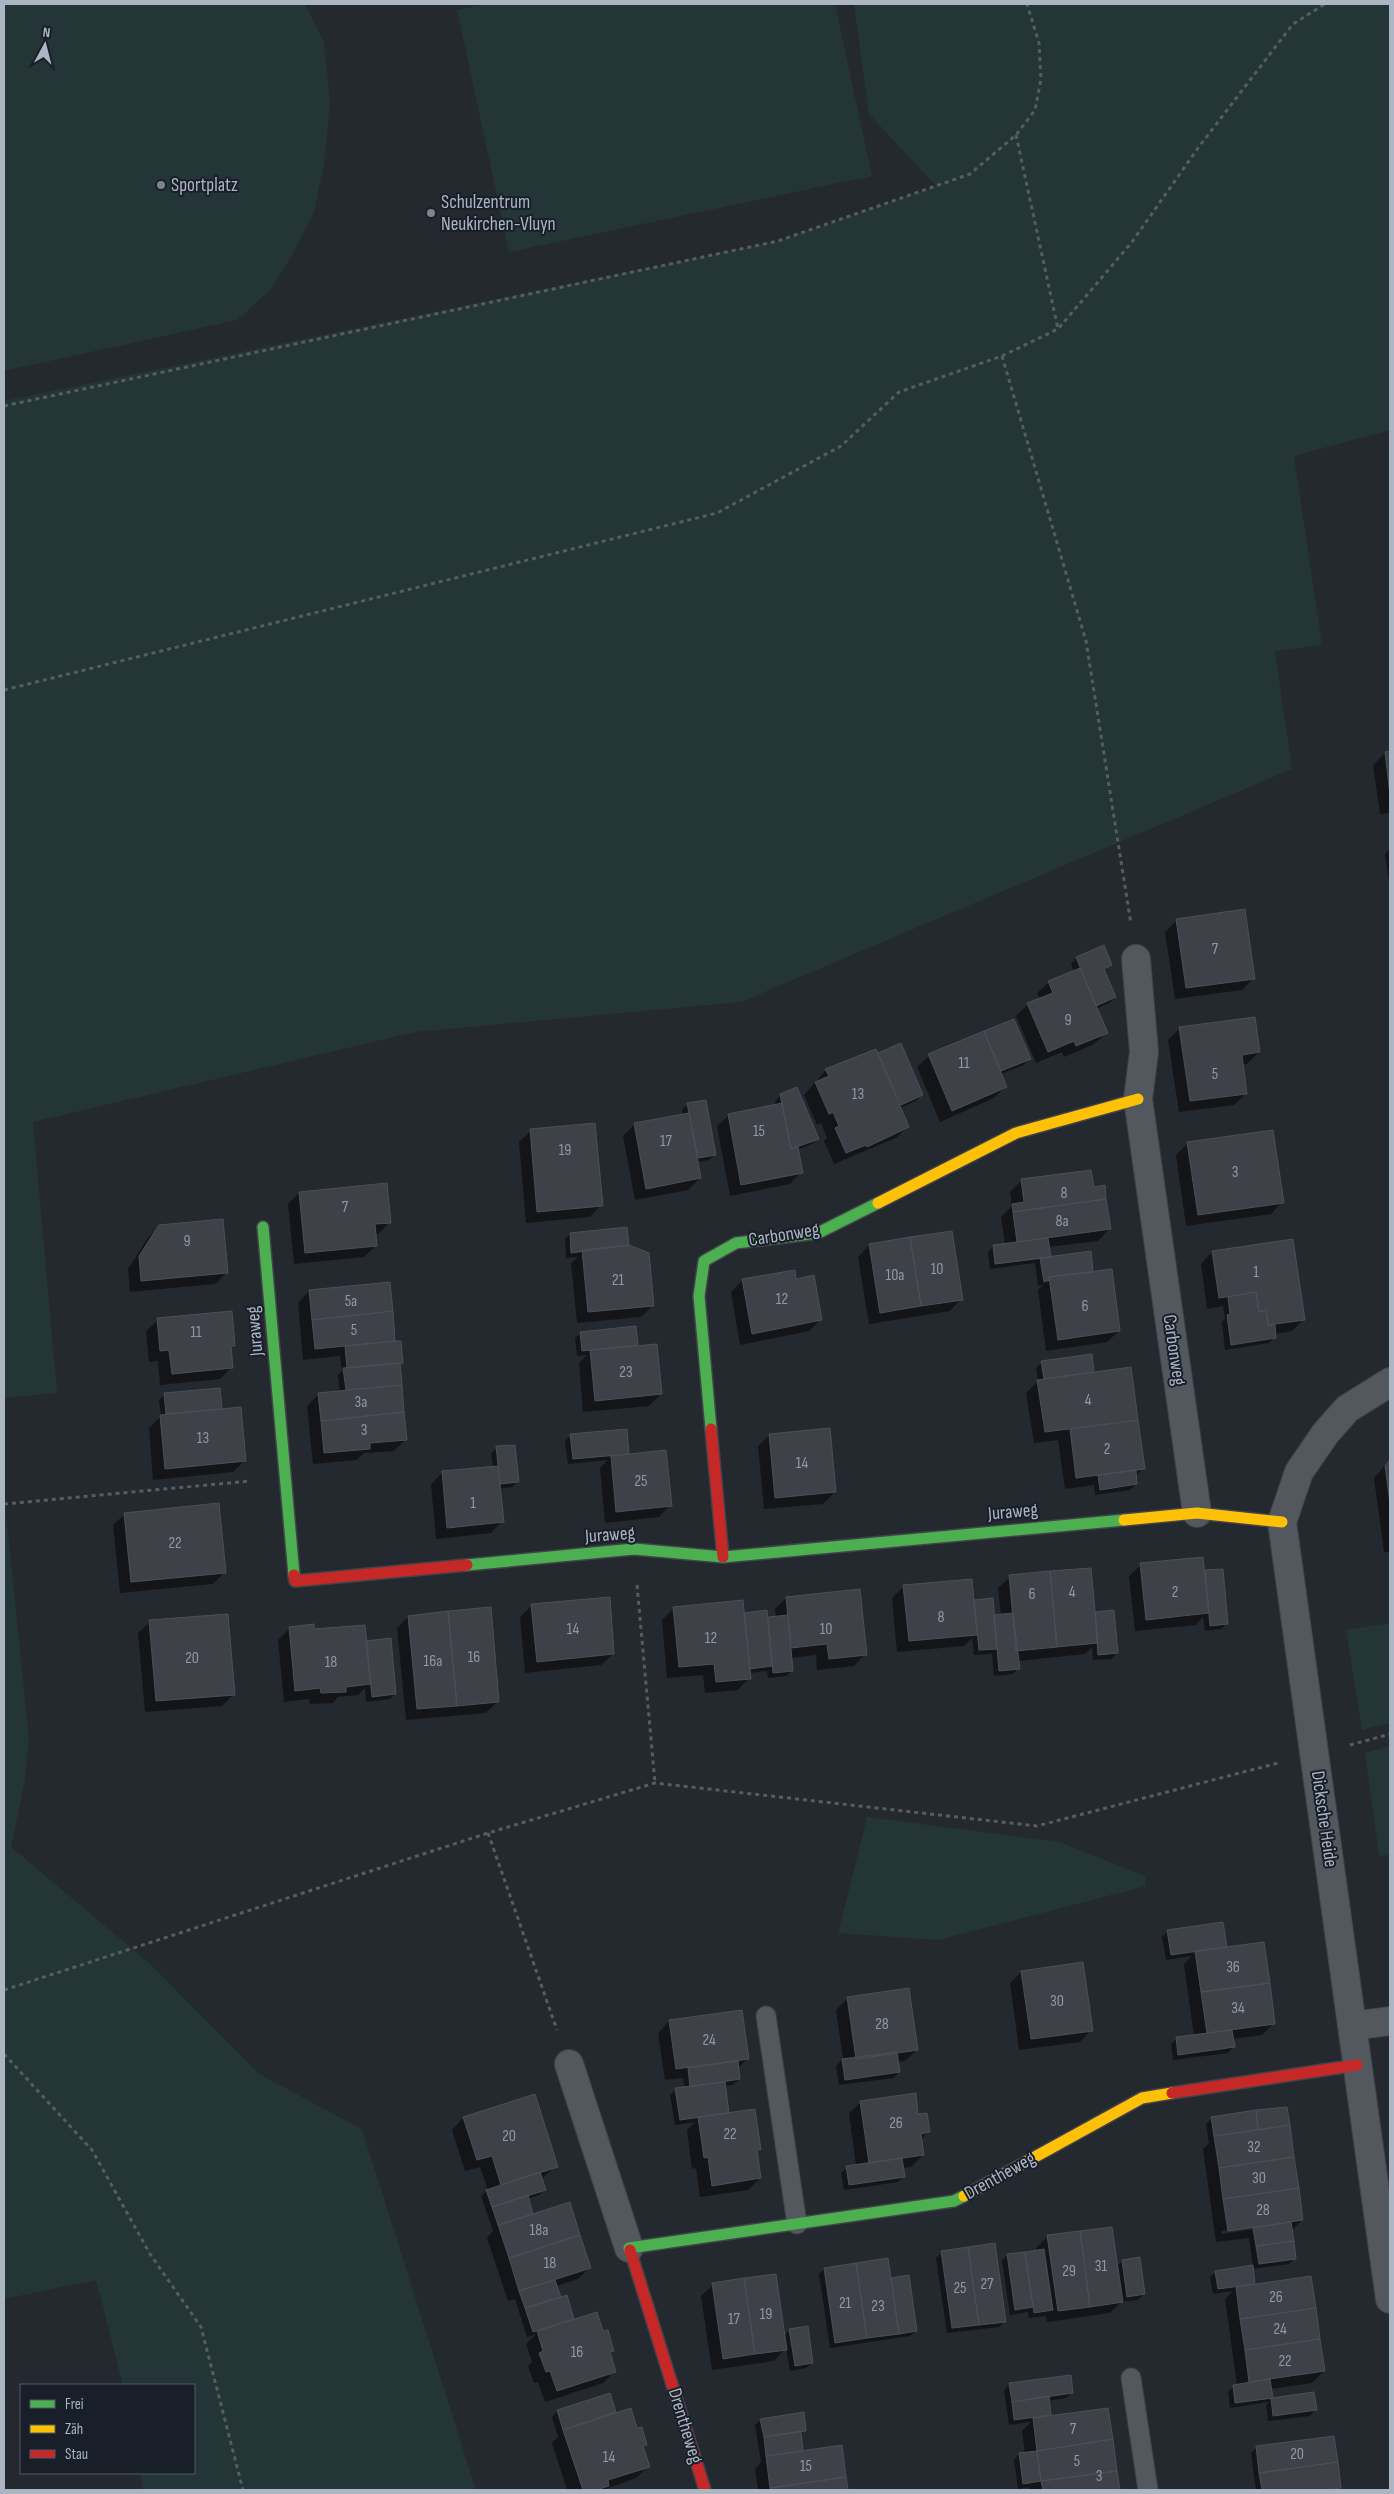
<svg xmlns="http://www.w3.org/2000/svg" width="1394" height="2494" viewBox="0 0 1394 2494" font-family="'Sofia Sans Condensed',sans-serif">
<style>
.green{fill:#243537}
.shadow{fill:#0007;fill-rule:evenodd}
.building{fill:#3e4248;stroke:#4b5058}
.lines{fill:none;stroke-linecap:round;stroke-linejoin:round}
.lane-casing{stroke:#404449;stroke-width:21}
.street-casing{stroke:#404449;stroke-width:30}
.fast-casing{stroke:#404449;stroke-width:14}
.slow-casing{stroke:#404449;stroke-width:14}
.jam-casing{stroke:#404449;stroke-width:14}
.path{stroke:#565c62;stroke-width:3;stroke-dasharray:4 4;stroke-linecap:butt}
.lane{stroke:#53575e;stroke-width:19}
.street{stroke:#53575e;stroke-width:28}
.fast{stroke:#4caf50;stroke-width:11}
.slow{stroke:#ffc107;stroke-width:11}
.jam{stroke:#c62828;stroke-width:11}
.poi-dot{fill:#7c848f;stroke:#181f29;stroke-width:2}
.labels{text-anchor:middle;dominant-baseline:central;stroke-width:4;stroke-linejoin:round;paint-order:stroke}
.number-label{font-size:16px;fill:#9098a4}
.poi-label{font-size:19px;fill:#acb5c3;stroke:#181f29;text-anchor:start}
.street-label{font-size:19px;fill:#acb5c3;stroke:#181f29}
</style>
<rect width="100%" height="100%" fill="#24292f"/>
<path class="green" d="M4,4H305L324,42L330,101L325,158L314,212L291,257L270,290L237,320L4,371Z
M486,4H835L872,176L509,252L457,10Z
M854,4H1390V430L1294,456L1322,645L1275,651L1292,769L741,1002L415,1032L33,1122L57,1393L4,1398V401L778,241L936,186L869,114Z
M4,1493L29,1738L25,1780L11,1847L148,1962L259,2074L362,2129L476,2490H143L140,2473H194V2385H123L96,2280L4,2299Z
M1390,1623V1723L1362,1730L1346,1630Z
M1390,1746V1855L1379,1856L1365,1753Z
M867,1817L1060,1842L1145,1876L1146,1886L938,1940L838,1933Z"/>
<path class="shadow" d="M1385,753H1390V813L1380,814L1373,765Z
M1390,849V888L1385,854Z
M1177,920L1254,978L1242,990L1175,999L1165,932Z
M1104,947L1111,964L1104,971L1115,997L1109,1003L1096,1009L1106,1033L1094,1044L1064,1057L1062,1052L1036,1063L1016,1016L1028,1004L1040,1000L1037,993L1049,982L1074,972L1071,964L1076,958Z
M1013,1020L1029,1059L1024,1065L1001,1074L1006,1086L994,1098L940,1122L917,1067L929,1056Z
M1180,1028L1259,1052L1247,1064H1242L1246,1093L1234,1105L1179,1112L1168,1040Z
M879,1054L922,1095L916,1101L900,1108L908,1126L896,1138L834,1164L824,1141L827,1138L821,1123L817,1125L804,1095L826,1070Z
M781,1095L817,1138L812,1144L797,1150L801,1172L790,1184L730,1196L717,1126L729,1115L776,1106L775,1101Z
M688,1104L715,1155L709,1160L697,1162L700,1178L688,1190L635,1200L623,1136L635,1124L684,1115L682,1110Z
M531,1131L601,1205L590,1217L526,1223L519,1142Z
M1188,1143L1282,1202L1271,1214L1186,1226L1176,1155Z
M1022,1180L1093,1188L1109,1229L1098,1241L1048,1247L1050,1258L1092,1273L1119,1331L1107,1342L1046,1351L1038,1290L1043,1285L1038,1286L1035,1263L990,1269L988,1252L993,1246L1005,1245L1001,1217L1012,1206L1010,1192Z
M299,1193L390,1222L378,1234H374L376,1246L364,1257L294,1264L288,1204Z
M160,1226L227,1272L215,1284L130,1292L128,1269L148,1238Z
M570,1234L627,1246L652,1306L641,1317L577,1323L571,1263L578,1257L566,1258L565,1239Z
M869,1245L961,1299L950,1311L869,1324L858,1257Z
M1212,1252L1303,1320L1292,1331L1275,1334V1337L1269,1343L1225,1350L1222,1322L1225,1319L1223,1306L1207,1309L1201,1264Z
M743,1280L821,1319L809,1331L740,1345L731,1292Z
M309,1291L394,1343L402,1362L399,1365L406,1439L394,1451L364,1453L357,1460L313,1464L307,1406L319,1394L340,1392L338,1375L342,1371L340,1356L303,1360L298,1303Z
M158,1320L234,1346L230,1349L232,1367L220,1379L160,1385L158,1361L149,1362L146,1331Z
M581,1333L637,1345L634,1347L661,1394L649,1406L583,1412L579,1363L587,1355L577,1356L575,1338Z
M1090,1355L1093,1373L1130,1368L1143,1469L1135,1477L1136,1484L1130,1490L1095,1495L1094,1485L1065,1489L1058,1440L1034,1443L1026,1393L1038,1381L1036,1368L1042,1362Z
M165,1394L221,1410L245,1460L233,1472L153,1480L149,1428L161,1416L159,1400Z
M626,1430L628,1455L670,1505L659,1517L605,1523L600,1468L608,1460L568,1464L565,1441L571,1435Z
M770,1435L835,1492L823,1504L764,1509L758,1446Z
M497,1448L517,1482L512,1487L499,1489L502,1521L491,1533L436,1539L431,1484L443,1472L493,1467L491,1453Z
M1390,1459V1552H1384L1374,1478Z
M125,1514L225,1572L213,1584L120,1593L113,1525Z
M1141,1565L1209,1598L1227,1624L1221,1629L1205,1631L1203,1617L1196,1625L1135,1631L1129,1576Z
M1010,1577L1094,1613L1117,1653L1111,1659L1093,1660L1092,1647L1085,1654L1018,1661L1019,1668L1013,1674L994,1676L992,1654L974,1655L972,1638L964,1646L897,1652L892,1598L904,1586L973,1603L975,1601L993,1617L1001,1616L998,1588Z
M786,1598L865,1654L854,1666L817,1670L816,1655L791,1658L792,1671L786,1676L768,1678L767,1671L749,1673V1678L738,1690L705,1693L703,1675L667,1678L662,1620L674,1608L776,1617L775,1609Z
M532,1605L613,1654L601,1665L525,1673L520,1617Z
M408,1617L498,1701L486,1713L406,1720L397,1628Z
M150,1622L234,1694L222,1706L145,1712L138,1633Z
M290,1628L313,1631L365,1643L395,1694L390,1699L366,1702L365,1688L358,1695L338,1697L333,1703L310,1704L309,1699L284,1702L278,1640Z
M1168,1931L1226,1948L1274,2023L1262,2035L1232,2039L1233,2047L1228,2053L1173,2060L1171,2044L1176,2039L1194,2036L1184,1964L1192,1956L1166,1960L1162,1937Z
M1021,1972L1091,2030L1080,2042L1019,2050L1010,1983Z
M848,1998L917,2050L905,2061L898,2062L899,2072L894,2078L839,2085L836,2066L843,2059L836,2010Z
M669,2021L747,2059L737,2069L739,2079L733,2085L724,2086L726,2115L760,2150L756,2153L760,2178L748,2190L700,2197L696,2168L692,2169L687,2130L695,2122L675,2125L670,2095L676,2090L685,2089L683,2078L665,2080L658,2033Z
M861,2102L917,2115L928,2132L921,2140L923,2155L911,2167L902,2168L903,2177L898,2182L844,2190L841,2173L847,2168L856,2166L849,2113Z
M463,2118L557,2166L541,2179L545,2190L539,2195L528,2199L533,2215L590,2267L578,2279L556,2286L560,2299L573,2319L569,2322L602,2333L613,2350L609,2354L614,2372L603,2383L545,2402L538,2382L534,2383L528,2366L532,2362L526,2344L536,2334L527,2337L515,2299L508,2301L487,2238L493,2231L481,2196L488,2190L480,2167L465,2171L452,2130Z
M1212,2118L1302,2220L1291,2231L1295,2258L1289,2264L1252,2269L1254,2285L1324,2371L1312,2383L1270,2389L1272,2397L1269,2400L1313,2393L1315,2410L1310,2416L1268,2421L1266,2405L1269,2402L1230,2408L1228,2391L1237,2385L1225,2299L1233,2291L1213,2294L1210,2277L1216,2272L1253,2267L1249,2238L1216,2242L1203,2149L1209,2143L1206,2124ZM1257,2226L1254,2229L1222,2234L1221,2231Z
M1048,2236L1116,2267L1122,2261L1144,2294L1138,2300L1121,2302L1110,2313L1047,2322L1046,2316L1029,2318L1028,2312L1010,2315L1002,2261L1007,2255L1037,2251L1036,2248Z
M942,2252L1005,2321L999,2327L947,2333L936,2258Z
M824,2269L890,2279L908,2277L916,2331L910,2336L830,2348L819,2274Z
M713,2285L784,2336L790,2330L812,2363L806,2368L790,2371L786,2348L774,2361L712,2370L701,2296Z
M1010,2384L1072,2393L1066,2398L1048,2401L1050,2415L1047,2418L1107,2409L1119,2490H1030L1029,2487L1018,2489L1014,2460L1019,2454H1025L1022,2431L1031,2422L1009,2425L1004,2390Z
M557,2411L615,2412L610,2416L636,2430L646,2445L642,2448L648,2467L636,2478L603,2490H567L552,2443L558,2437L552,2417Z
M761,2420L805,2430L800,2435L802,2452L840,2446L847,2490H758L755,2469L761,2462L755,2425Z
M1333,2437L1340,2490H1256L1251,2453L1256,2448Z"/>
<path class="building" d="M1390,751V795L1385,752Z
M1245,909L1255,979L1186,988L1176,919Z
M1104,945L1112,965L1104,969L1116,997L1096,1006L1076,957Z
M1080,968L1108,1033L1076,1046L1074,1041L1048,1052L1027,1003L1053,993L1048,981Z
M1255,1017L1260,1052L1242,1055L1247,1094L1190,1101L1179,1027Z
M1014,1019L1031,1059L1001,1071L984,1031Z
M984,1031L1007,1087L952,1111L928,1054Z
M901,1043L923,1095L901,1105L878,1053Z
M876,1049L909,1127L867,1147L866,1145L846,1153L835,1128L839,1126L833,1112L829,1114L815,1082L829,1076L825,1069Z
M797,1087L819,1139L791,1149L780,1094Z
M706,1100L716,1155L698,1158L687,1103Z
M782,1103L791,1149L798,1147L803,1173L741,1185L728,1114Z
M689,1113L701,1178L646,1189L634,1123Z
M595,1123L603,1206L537,1212L530,1129Z
M1273,1130L1284,1203L1198,1215L1187,1142Z
M1091,1170L1094,1187L1105,1185L1106,1199L1013,1212L1012,1204L1024,1202L1021,1179Z
M387,1183L391,1223L375,1224L377,1246L305,1253L299,1192Z
M1106,1199L1111,1229L1017,1242L1013,1212Z
M223,1219L228,1273L141,1281L139,1256L159,1225Z
M627,1227L629,1245L571,1253L570,1233Z
M952,1231L963,1300L921,1306L910,1237Z
M910,1237L921,1306L880,1313L869,1244Z
M1048,1238L1051,1257L995,1264L993,1245Z
M1293,1239L1305,1320L1268,1325L1266,1310L1259,1312L1256,1292L1219,1298L1212,1251Z
M629,1245L649,1253L654,1306L588,1312L582,1250Z
M1091,1251L1093,1272L1049,1277L1050,1280L1044,1282L1040,1258Z
M1112,1269L1120,1331L1058,1340L1049,1277Z
M795,1270L796,1279L814,1275L822,1320L752,1334L742,1279Z
M390,1282L393,1311L312,1320L309,1290Z
M1256,1292L1259,1312L1266,1310L1268,1325H1275L1276,1338L1231,1345L1227,1315L1230,1314L1228,1297Z
M232,1311L235,1346H231L233,1368L172,1374L169,1350L160,1351L157,1318Z
M393,1311L395,1341L315,1349L312,1320Z
M636,1326L638,1345L582,1351L580,1332Z
M395,1341H401L403,1363L347,1368L345,1346Z
M657,1344L662,1394L595,1401L590,1350Z
M1092,1354L1094,1372L1044,1379L1041,1361Z
M400,1363L402,1385L346,1390L343,1368Z
M1131,1367L1138,1420L1045,1432L1037,1380Z
M402,1385L404,1412L321,1421L318,1393Z
M220,1388L222,1409L166,1414L164,1393Z
M241,1407L246,1461L165,1469L160,1415Z
M404,1412L407,1440L370,1443V1449L324,1453L321,1421Z
M1138,1420L1145,1469L1076,1478L1070,1429Z
M830,1428L836,1492L775,1498L769,1434Z
M627,1429L629,1454L573,1459L570,1434Z
M515,1445L519,1482L500,1484L496,1446Z
M666,1450L672,1506L616,1512L611,1456Z
M1390,1459V1503L1385,1466Z
M498,1466L504,1522L447,1528L442,1471Z
M1136,1470L1137,1484L1100,1490L1098,1475Z
M219,1503L226,1573L131,1582L124,1513Z
M1203,1557L1209,1613L1146,1620L1140,1563Z
M1091,1568L1098,1643L1057,1647L1050,1571Z
M1223,1569L1228,1624L1210,1626L1205,1570Z
M1050,1571L1057,1647L1016,1651L1009,1575Z
M972,1579L977,1635L909,1641L903,1585Z
M860,1589L867,1655L829,1659L827,1644L791,1648L786,1597Z
M610,1597L614,1654L537,1662L531,1604Z
M993,1598L997,1649L979,1650L974,1600Z
M743,1600L751,1679L716,1682L714,1664L679,1667L673,1607Z
M491,1607L499,1702L457,1706L448,1611Z
M767,1610L772,1666L750,1669L744,1613Z
M1114,1610L1118,1653L1098,1655L1095,1612Z
M448,1611L457,1706L417,1709L408,1616Z
M1013,1613L1020,1669L999,1671L994,1615Z
M228,1614L235,1695L156,1701L149,1620Z
M788,1615L793,1671L773,1673L768,1617Z
M314,1624V1629L365,1625L371,1684L346,1687V1692L321,1693L320,1688L295,1691L289,1627Z
M391,1638L396,1694L372,1697L366,1641Z
M1223,1922L1227,1947L1171,1955L1167,1930Z
M1264,1942L1270,1983L1201,1992L1195,1951Z
M1083,1962L1093,2031L1031,2039L1021,1971Z
M1270,1983L1275,2024L1207,2033L1201,1992Z
M909,1988L918,2050L856,2059L847,1997Z
M742,2010L749,2059L676,2069L669,2020Z
M1232,2030L1235,2047L1178,2055L1176,2037Z
M897,2052L900,2072L845,2080L842,2059Z
M738,2061L740,2079L690,2087L688,2068Z
M725,2082L729,2113L680,2120L675,2088Z
M916,2093L918,2114L927,2113L930,2132L921,2134L924,2155L869,2163L860,2101Z
M535,2094L558,2167L501,2185L492,2156L477,2160L463,2117Z
M1287,2107L1290,2125L1258,2130L1256,2110Z
M755,2109L761,2150H757L761,2178L712,2186L708,2157L704,2158L698,2117Z
M1256,2110L1258,2130L1214,2136L1211,2117Z
M1290,2125L1294,2157L1219,2168L1214,2136Z
M1294,2157L1299,2188L1223,2199L1219,2168Z
M902,2158L905,2177L849,2185L846,2166Z
M540,2172L546,2190L492,2207L486,2190Z
M1299,2188L1303,2220L1228,2231L1223,2199Z
M528,2195L533,2214L498,2225L492,2207Z
M570,2202L580,2235L509,2258L498,2225Z
M1291,2222L1294,2241L1256,2246L1253,2228Z
M1112,2227L1123,2302L1090,2307L1080,2231Z
M1080,2231L1090,2307L1058,2311L1047,2235Z
M580,2235L591,2268L519,2291L509,2258Z
M1294,2241L1296,2259L1259,2264L1256,2246Z
M995,2243L1006,2322L979,2325L968,2247Z
M968,2247L979,2325L952,2328L941,2251Z
M1044,2249L1053,2310L1034,2313L1025,2252Z
M1025,2252L1033,2307L1015,2310L1007,2254Z
M1140,2257L1145,2294L1127,2297L1122,2260Z
M888,2258L899,2334L867,2338L856,2263Z
M856,2263L867,2338L835,2343L824,2268Z
M1253,2265L1255,2284L1218,2289L1215,2271Z
M776,2274L787,2350L755,2354L744,2278Z
M909,2275L917,2331L899,2334L891,2278Z
M1311,2276L1316,2308L1240,2319L1236,2287Z
M744,2278L755,2354L723,2359L712,2283Z
M555,2280L561,2297L525,2308L519,2291Z
M567,2295L574,2319L533,2332L525,2308Z
M1316,2308L1320,2339L1245,2350L1240,2319Z
M597,2312L603,2331L608,2330L614,2351L610,2352L616,2372L557,2391L550,2371L546,2372L539,2353L543,2351L537,2331Z
M808,2326L813,2363L795,2366L789,2329Z
M1320,2339L1325,2371L1249,2382L1245,2350Z
M1071,2375L1073,2393L1012,2402L1009,2383Z
M1270,2379L1273,2398L1235,2403L1233,2385Z
M1314,2392L1317,2410L1273,2416L1271,2398Z
M610,2393L616,2412L563,2430L557,2410Z
M1049,2396L1051,2415L1014,2420L1012,2402Z
M631,2408L637,2428L642,2427L647,2445L643,2446L650,2467L608,2480L609,2486L596,2490H583L563,2430Z
M1108,2408L1113,2439L1037,2451L1033,2418Z
M804,2412L806,2431L764,2437L760,2419Z
M801,2431L803,2451L766,2456L764,2437Z
M1334,2436L1338,2462L1259,2473L1256,2446Z
M1113,2439L1117,2471L1041,2481L1037,2451Z
M842,2445L846,2477L770,2488L766,2456Z
M1037,2451L1041,2481L1023,2484L1019,2453Z
M1338,2462L1341,2488L1324,2490H1262L1259,2473Z
M1117,2471L1120,2490H1043L1041,2481Z
M846,2477L848,2490H771L770,2488Z"/>
<g class="lines">
<g class="lane-casing">
<path id="lane" d="M766,2016L797,2224
M1131,2378L1148,2490"/>
</g>
<g class="street-casing">
<path id="street" d="M1136,959L1144,1052L1138,1099L1197,1513
M1390,1382L1347,1409L1325,1434L1299,1472L1282,1522L1390,2299
M1352,2026L1390,2021
M569,2064L629,2248"/>
</g>
<g class="fast-casing">
<path id="fast" d="M263,1227L294,1575
M711,1429L699,1296L704,1261L736,1243L818,1233L878,1203
M467,1565L634,1549L723,1557L1124,1520
M630,2250L629,2248L954,2201L964,2196"/>
</g>
<g class="slow-casing">
<path id="slow" d="M878,1203L1016,1133L1138,1099
M1124,1520L1197,1513L1282,1522
M964,2196L1142,2098L1172,2093"/>
</g>
<g class="jam-casing">
<path id="jam" d="M711,1429L723,1557
M294,1575L295,1581L467,1565
M1172,2093L1357,2065
M630,2250L705,2490"/>
</g>
<path class="path" d="M1016,135L1058,329
M1002,356L1086,641L1131,924
M4,406L778,241L970,174L1016,135L1035,110L1041,79L1039,43L1027,4
M4,690L717,513L841,446L899,392L1002,356L1058,329L1132,242L1198,148L1293,24L1325,4
M4,1504L250,1481
M637,1585L655,1783
M1350,1745L1390,1734
M488,1833L557,2030
M4,1990L488,1833L655,1783L1037,1826L1278,1763
M4,2054L92,2150L150,2254L201,2327L243,2490"/>
<use href="#lane" class="lane"/>
<use href="#street" class="street"/>
<use href="#fast" class="fast"/>
<use href="#slow" class="slow"/>
<use href="#jam" class="jam"/>
</g>
<g class="poi-dot">
<circle cx="161" cy="185" r="5"/>
<circle cx="431" cy="213" r="5"/>
</g>
<g class="labels">
<g class="number-label">
<text x="1215" y="949">7</text>
<text x="1068" y="1020">9</text>
<text x="964" y="1063">11</text>
<text x="1215" y="1074">5</text>
<text x="858" y="1094">13</text>
<text x="759" y="1131">15</text>
<text x="666" y="1141">17</text>
<text x="565" y="1150">19</text>
<text x="1235" y="1172">3</text>
<text x="1064" y="1193">8</text>
<text x="345" y="1207">7</text>
<text x="1062" y="1221">8a</text>
<text x="187" y="1241">9</text>
<text x="937" y="1269">10</text>
<text x="1256" y="1272">1</text>
<text x="895" y="1275">10a</text>
<text x="618" y="1280">21</text>
<text x="782" y="1299">12</text>
<text x="351" y="1301">5a</text>
<text x="1085" y="1306">6</text>
<text x="354" y="1330">5</text>
<text x="196" y="1332">11</text>
<text x="626" y="1372">23</text>
<text x="1088" y="1400">4</text>
<text x="361" y="1402">3a</text>
<text x="364" y="1430">3</text>
<text x="203" y="1438">13</text>
<text x="1107" y="1449">2</text>
<text x="802" y="1463">14</text>
<text x="641" y="1481">25</text>
<text x="473" y="1503">1</text>
<text x="175" y="1543">22</text>
<text x="1072" y="1592">4</text>
<text x="1175" y="1592">2</text>
<text x="1032" y="1594">6</text>
<text x="941" y="1617">8</text>
<text x="573" y="1629">14</text>
<text x="826" y="1629">10</text>
<text x="711" y="1638">12</text>
<text x="474" y="1657">16</text>
<text x="192" y="1658">20</text>
<text x="433" y="1661">16a</text>
<text x="331" y="1662">18</text>
<text x="1233" y="1967">36</text>
<text x="1057" y="2001">30</text>
<text x="1238" y="2008">34</text>
<text x="882" y="2024">28</text>
<text x="709" y="2040">24</text>
<text x="896" y="2123">26</text>
<text x="730" y="2134">22</text>
<text x="509" y="2136">20</text>
<text x="1254" y="2147">32</text>
<text x="1259" y="2178">30</text>
<text x="1263" y="2210">28</text>
<text x="539" y="2230">18a</text>
<text x="550" y="2263">18</text>
<text x="1101" y="2266">31</text>
<text x="1069" y="2271">29</text>
<text x="987" y="2284">27</text>
<text x="960" y="2288">25</text>
<text x="1276" y="2297">26</text>
<text x="845" y="2303">21</text>
<text x="878" y="2306">23</text>
<text x="766" y="2314">19</text>
<text x="734" y="2319">17</text>
<text x="1280" y="2329">24</text>
<text x="577" y="2352">16</text>
<text x="1285" y="2361">22</text>
<text x="1073" y="2429">7</text>
<text x="1297" y="2454">20</text>
<text x="609" y="2457">14</text>
<text x="1077" y="2461">5</text>
<text x="806" y="2466">15</text>
<text x="1099" y="2476">3</text>
</g>
<g class="poi-label">
<text x="171" y="185">Sportplatz</text>
<text x="441" y="202">Schulzentrum<tspan x="441" dy="22">Neukirchen-Vluyn</tspan></text>
</g>
<g class="street-label">
<text transform="translate(784 1235) rotate(-9)">Carbonweg</text>
<text transform="translate(255 1331) rotate(-95)">Juraweg</text>
<text transform="translate(1174 1350) rotate(82)">Carbonweg</text>
<text transform="translate(1013 1512) rotate(-5)">Juraweg</text>
<text transform="translate(610 1535) rotate(-4)">Juraweg</text>
<text transform="translate(1324 1819) rotate(82)">Dicksche Heide</text>
<text transform="translate(1000 2176) rotate(-29)">Drentheweg</text>
<text transform="translate(685 2426) rotate(73)">Drentheweg</text>
</g>
</g>
<rect width="1394" height="2494" fill="none" stroke="#acb5c3" stroke-width="10"/>
<rect x="20" y="2384" width="175" height="90" fill="#181f29" stroke="#535b67"/>
<rect x="30" y="2400" width="25" height="8" fill="#4caf50" stroke="#535b67"/>
<text x="65" y="2409" font-size="15" fill="#acb5c3">Frei</text>
<rect x="30" y="2425" width="25" height="8" fill="#ffc107" stroke="#535b67"/>
<text x="65" y="2434" font-size="15" fill="#acb5c3">Zäh</text>
<rect x="30" y="2450" width="25" height="8" fill="#c62828" stroke="#535b67"/>
<text x="65" y="2459" font-size="15" fill="#acb5c3">Stau</text>
<g transform="translate(45 45) rotate(7)" stroke="#181f29" stroke-width="4" paint-order="stroke">
<path d="M0-4L9 19L0 12L-9 19Z" fill="#acb5c3"/>
<text y="-8" font-size="14" font-weight="bold" text-anchor="middle" fill="#acb5c3">N</text>
</g>
</svg>
